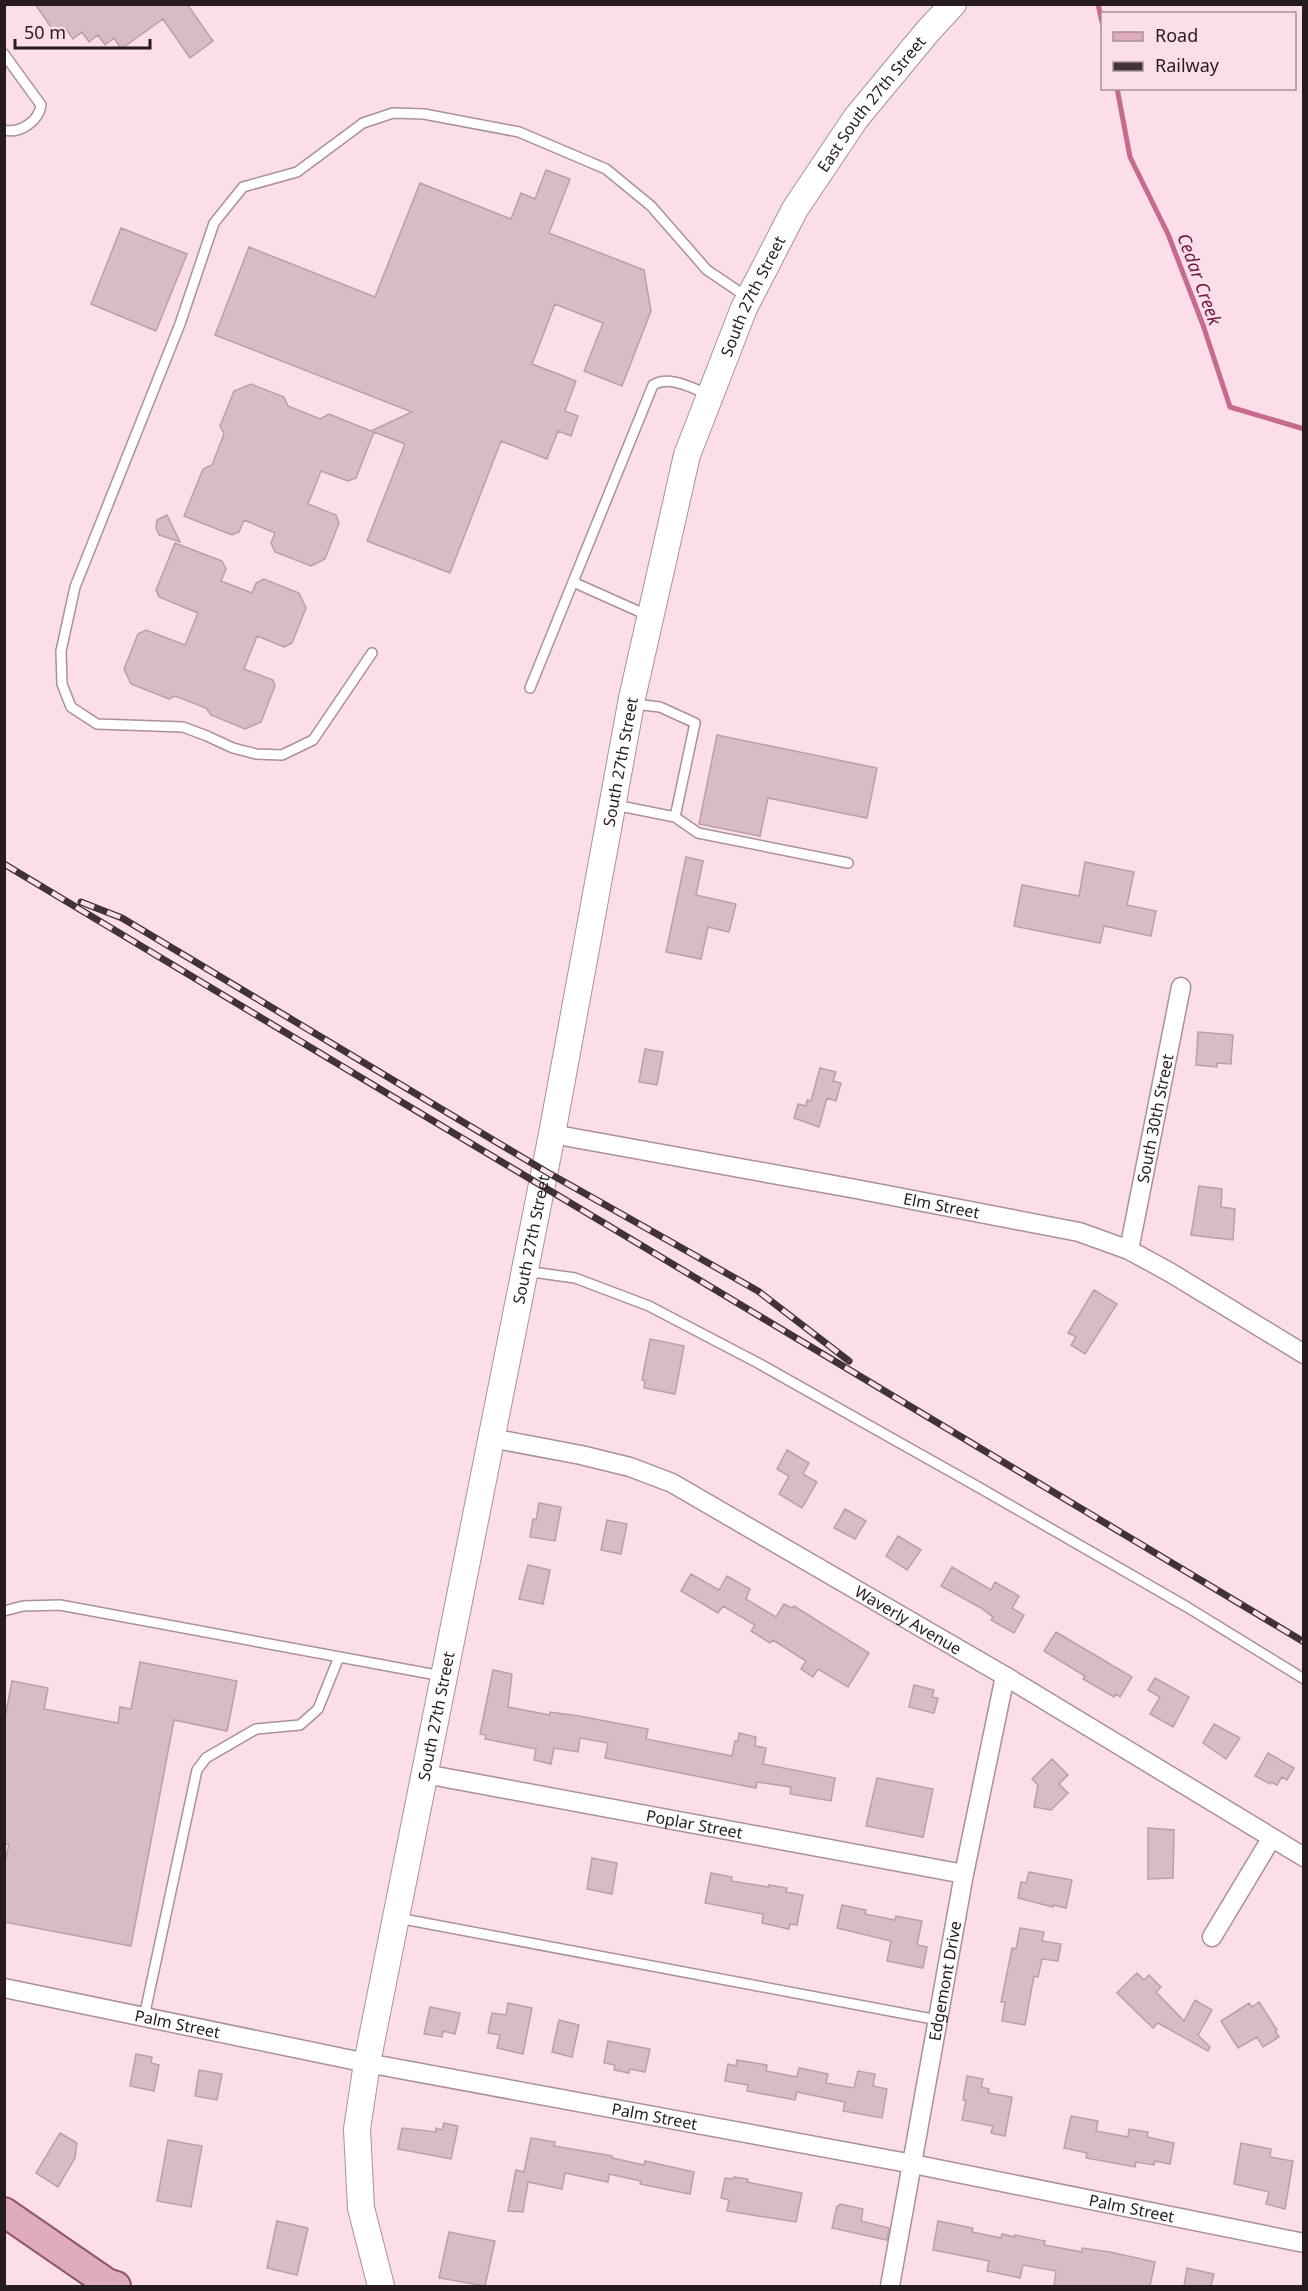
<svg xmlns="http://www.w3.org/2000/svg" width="1308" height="2291" viewBox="0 0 1308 2291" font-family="'Noto Sans',sans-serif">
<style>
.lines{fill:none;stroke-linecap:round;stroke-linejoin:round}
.stream{stroke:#c66a8e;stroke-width:5}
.building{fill:#d8bcc5;stroke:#bb9fa8;stroke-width:1.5}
.service-casing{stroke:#ab9099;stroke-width:12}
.minor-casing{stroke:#ab9099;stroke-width:21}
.secondary-casing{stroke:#ab9099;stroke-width:28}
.primary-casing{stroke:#91556b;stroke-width:32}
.service{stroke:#fff;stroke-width:9}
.minor{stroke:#fff;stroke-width:18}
.secondary{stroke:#fff;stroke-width:26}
.primary{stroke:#dfabbf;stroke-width:28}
.rail-casing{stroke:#403337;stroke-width:7}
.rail{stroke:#fcdee8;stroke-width:4.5;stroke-dasharray:14;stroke-linecap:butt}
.labels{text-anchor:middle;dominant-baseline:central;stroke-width:4.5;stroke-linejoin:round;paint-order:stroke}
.street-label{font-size:16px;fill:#261c1f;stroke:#fcdee8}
.water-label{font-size:18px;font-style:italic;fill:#6b173f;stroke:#fcdee8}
</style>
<rect width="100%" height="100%" fill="#fcdee8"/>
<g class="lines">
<path class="stream" d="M1098,4L1102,22
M1117,88L1130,157L1168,234L1203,325L1230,407L1304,429"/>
</g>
<path class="building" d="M35,4H187L213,41L190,58L163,19L121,49L114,38L105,45L98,35L89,42L82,32L73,39L66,29L57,36Z
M546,170L570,179L549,233L644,270L651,311L622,386L584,371L603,323L555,304L532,364L576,381L565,411L578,416L571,436L558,431L547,459L501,441L450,573L367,541L405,444L374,432L356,478L348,481L321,471L308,504L336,515L339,523L325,559L311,566L275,552L271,543L275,533L244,520L239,532L232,535L184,516L203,469L212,465L224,434L220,426L234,391L251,384L284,397L288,406L320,419L329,414L371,431L412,412L215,335L249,247L375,297L420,183L511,219L521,193L535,199Z
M121,228L187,254L156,331L91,304Z
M167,515L180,542L159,535L156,528L157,520Z
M175,543L222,561L226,569L221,581L252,593L256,583L264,579L299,593L306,608L292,643L284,647L257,636L244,669L273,680L275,686L261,722L245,729L211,715L206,708L175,696L169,699L131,684L124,669L138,634L146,630L185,645L198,613L159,597L156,590Z
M717,735L877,768L867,818L768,798L760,836L699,824Z
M686,857L703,861L696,895L736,904L729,932L708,927L701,959L666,952Z
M1085,862L1134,872L1127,905L1156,911L1151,936L1104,926L1100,943L1014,926L1022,885L1079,896Z
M1198,1032L1233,1035L1231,1064L1217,1063V1067L1196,1065Z
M645,1049L663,1052L657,1085L639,1082Z
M820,1068L836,1072L833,1081L841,1083L836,1101L827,1098L819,1127L794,1118L798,1104L806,1106L807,1100L811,1101Z
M1199,1186L1222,1189L1221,1207L1235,1209L1233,1240L1191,1235Z
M1094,1290L1117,1304L1085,1354L1071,1345L1076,1337L1068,1333Z
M650,1339L684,1346L675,1394L644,1388L645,1381L642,1380Z
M787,1450L809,1463L803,1474L817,1482L802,1508L779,1494L789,1476L777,1469Z
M539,1503L561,1507L555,1541L530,1537L533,1519L536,1520Z
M845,1509L866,1521L855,1539L834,1528Z
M607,1520L627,1524L621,1554L601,1550Z
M898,1536L921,1550L907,1570L886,1556Z
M528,1565L550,1570L543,1604L519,1599Z
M952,1567L991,1590L995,1582L1019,1596L1012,1608L1024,1615L1014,1633L991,1620L993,1617L981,1608L941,1586Z
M691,1574L719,1590L727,1576L750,1589L746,1599L776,1617L784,1604L792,1608L794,1606L869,1653L848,1687L818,1669L813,1677L801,1669L806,1661L773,1640L770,1643L751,1631L755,1625L723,1606L718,1613L681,1591Z
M1056,1632L1132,1677L1120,1697L1116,1694L1114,1697L1083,1679L1085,1676L1044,1651Z
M140,1662L237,1681L227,1731L174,1720L131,1946L4,1922V1866L9,1844H4V1723L12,1681L48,1688L44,1709L118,1723L120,1707L131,1709Z
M493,1670L512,1674L508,1707L550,1715V1712L579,1716L648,1729L646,1739L732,1756L735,1741H738L739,1733L756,1737L755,1746L766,1748L763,1764L835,1778L831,1801L790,1794L791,1787L757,1782L756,1788L605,1758L608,1743L580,1738L578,1752L554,1748L551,1764L534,1760L536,1749L485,1739L486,1735L480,1734Z
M1155,1678L1189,1697L1173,1727L1150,1714L1160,1697L1148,1690Z
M914,1685L934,1690L932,1697L938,1698L934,1713L909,1707Z
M1214,1724L1240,1738L1226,1759L1203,1743Z
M1268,1753L1294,1768L1287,1780L1282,1777L1277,1785L1271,1782L1270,1784L1255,1776Z
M1052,1759L1068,1775L1059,1784L1068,1793L1051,1810L1034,1807L1038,1785L1032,1779Z
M877,1778L933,1789L923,1837L866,1826Z
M1148,1828L1174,1830L1173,1878L1148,1879Z
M592,1858L617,1863L612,1894L587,1889Z
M1029,1872L1072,1880L1066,1908L1053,1905V1907L1018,1898L1021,1882L1026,1883Z
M711,1873L732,1877L731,1881L769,1887V1885L787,1888L786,1892L803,1895L797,1925L790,1924L789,1929L762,1923L763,1914L705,1903Z
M842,1905L866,1910L865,1914L895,1920L896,1916L922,1921L917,1945L927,1947L923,1968L887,1961L891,1941L837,1928Z
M1020,1928L1044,1932L1042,1941L1061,1944L1058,1961L1042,1959L1038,1977L1034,1976L1025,2025L1002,2021L1005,2002H1001L1004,1988L1012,1948L1016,1949Z
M1137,1973L1144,1980L1149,1975L1161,1987L1156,1992L1184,2021L1195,2000L1212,2010L1198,2035L1210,2047L1208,2051L1158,2023L1153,2028L1117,1993Z
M1259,2002L1277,2030L1275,2031L1279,2037L1263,2047L1257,2037L1238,2048L1221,2021L1249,2003L1252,2007Z
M508,2003L532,2008L523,2054L497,2048L500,2035L488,2033L492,2013L506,2015Z
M430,2007L460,2013L455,2034L443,2031L442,2037L424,2034Z
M559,2020L579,2025L572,2057L552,2052Z
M608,2041L650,2049L645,2072L630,2069L629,2073L614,2070L615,2065L604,2063Z
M136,2054L152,2057L151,2063L159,2065L154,2091L130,2086Z
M737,2060L767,2065L766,2071L797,2077L799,2068L828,2074L826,2083L854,2088L858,2071L875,2074L873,2086L887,2089L882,2118L843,2111L845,2102L797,2092L795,2100L747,2091L748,2085L725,2081L728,2064L736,2066Z
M199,2070L222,2074L217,2100L195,2096Z
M967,2076L983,2079L981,2087L989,2089L988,2093L1012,2097L1005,2136L991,2133L993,2126L962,2120L966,2100H963Z
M1071,2116L1098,2121L1096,2131L1128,2137L1129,2129L1148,2132L1147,2137L1174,2143L1170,2164L1155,2161L1154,2165L1136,2162L1135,2167L1086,2158L1087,2153L1064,2148Z
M444,2123L458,2126L451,2159L398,2149L402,2128L436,2132V2128L442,2130Z
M60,2133L77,2143L75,2158L58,2187L36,2173Z
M531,2138L555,2142L554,2146L612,2156V2158L644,2165L645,2161L694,2172L690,2194L640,2184L641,2181L609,2174L608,2182L565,2173L562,2189L528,2182L523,2212L508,2211L516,2170L524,2172Z
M168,2140L202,2146L191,2207L157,2201Z
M1241,2143L1271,2149L1270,2157L1293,2161L1285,2209L1266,2204L1269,2192L1234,2184Z
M734,2177L748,2179L747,2182L802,2193L796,2222L727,2211L729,2200L721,2198L725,2178L733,2179Z
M840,2204L863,2209L861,2221L889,2228L887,2240L832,2228L837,2206H839Z
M277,2221L308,2228L297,2275L267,2268Z
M938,2221L973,2228L972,2232L1001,2238L1002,2234L1015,2237V2235L1045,2241L1044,2245L1082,2252V2248L1110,2252L1155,2262L1150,2286H1054L1056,2271L1023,2265L1020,2278L987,2271L989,2261L933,2250Z
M449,2232L495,2241L485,2286L439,2278Z
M1187,2268L1214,2274L1211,2286H1184Z"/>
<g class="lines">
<g class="service-casing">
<path id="service" d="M4,54L41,105C39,121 20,134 4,130
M649,616L573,582L653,385C670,375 691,388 708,394
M372,653L313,740L282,755L256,754L233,748L207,736L183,727L97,724L71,707L62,684L61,651L75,587L180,324L214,223L243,187L297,172L363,123L393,113L424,114L519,132L606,169L651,206L707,270L747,297
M530,688L573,582
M615,805L675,817L695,723L660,707L634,704
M675,817L698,833L848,863
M525,1271L575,1278L649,1306L758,1363L980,1488L1187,1607L1304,1679
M4,1611L23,1606L60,1605L442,1676
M398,1918L938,2020
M144,2017L197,1770L206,1758L256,1729L300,1725L318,1709L339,1657"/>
</g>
<g class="minor-casing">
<g id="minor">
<path id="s1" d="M552,1134L856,1189L1079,1232L1129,1250L1171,1273L1304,1354"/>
<path id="s2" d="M1129,1250L1181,987"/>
<path id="s3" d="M491,1438L581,1455L630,1467L672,1483L1005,1676L1304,1857"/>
<path id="s4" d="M425,1774L964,1874"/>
<path d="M1212,1937L1271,1839"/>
<path id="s5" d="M4,1988L367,2063L913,2164L1304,2243"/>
<path id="s6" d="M890,2286L964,1874L1005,1676"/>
</g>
</g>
<g class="secondary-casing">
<g id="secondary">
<path id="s7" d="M381,2286L361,2208L357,2129L367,2063L552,1134L632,698L687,455L744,308L795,209L856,118L928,31L953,4"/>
</g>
</g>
<g class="primary-casing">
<path id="primary" d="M4,2212L107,2283L116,2286"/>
</g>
<use href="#service" class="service"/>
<use href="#minor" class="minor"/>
<use href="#secondary" class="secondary"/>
<use href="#primary" class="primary"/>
<g class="rail-casing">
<path id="rail" d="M4,864L1304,1642
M81,902L122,918L545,1171L758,1291L849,1361"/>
</g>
<use href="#rail" class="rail"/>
</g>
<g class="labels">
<g class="street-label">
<text stroke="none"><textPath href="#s7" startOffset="2265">East South 27th Street</textPath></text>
<text stroke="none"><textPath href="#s7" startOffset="2038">South 27th Street</textPath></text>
<text stroke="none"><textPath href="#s7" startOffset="1552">South 27th Street</textPath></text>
<text stroke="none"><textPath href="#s2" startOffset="134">South 30th Street</textPath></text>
<text stroke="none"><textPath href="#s1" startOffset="396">Elm Street</textPath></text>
<text stroke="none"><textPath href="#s7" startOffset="1066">South 27th Street</textPath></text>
<text stroke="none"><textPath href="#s3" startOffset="460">Waverly Avenue</textPath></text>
<text stroke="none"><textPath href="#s7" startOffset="580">South 27th Street</textPath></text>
<text stroke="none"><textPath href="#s4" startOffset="274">Poplar Street</textPath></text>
<text stroke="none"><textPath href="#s6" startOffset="310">Edgemont Drive</textPath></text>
<text stroke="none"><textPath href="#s5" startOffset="177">Palm Street</textPath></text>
<text stroke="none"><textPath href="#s5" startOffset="663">Palm Street</textPath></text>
<text stroke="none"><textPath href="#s5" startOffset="1149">Palm Street</textPath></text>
</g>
<g class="water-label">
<text transform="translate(1200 279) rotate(70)">Cedar Creek</text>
</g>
</g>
<rect width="1308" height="2291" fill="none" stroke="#261c1f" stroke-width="12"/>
<rect x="1101" y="12" width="195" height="78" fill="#fcdee8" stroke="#a69098" stroke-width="1.5"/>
<rect x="1113" y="32" width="30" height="9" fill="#dfabbf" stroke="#a69098" stroke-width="1.5"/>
<text x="1155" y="42" font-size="18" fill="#261c1f">Road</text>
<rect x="1113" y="62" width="30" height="9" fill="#403337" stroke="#a69098" stroke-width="1.5"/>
<text x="1155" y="72" font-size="18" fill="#261c1f">Railway</text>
<path d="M15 39v9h135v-9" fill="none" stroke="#261c1f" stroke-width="3"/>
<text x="24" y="39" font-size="18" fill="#261c1f" stroke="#fcdee8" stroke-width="4.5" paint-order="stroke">50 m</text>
</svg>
